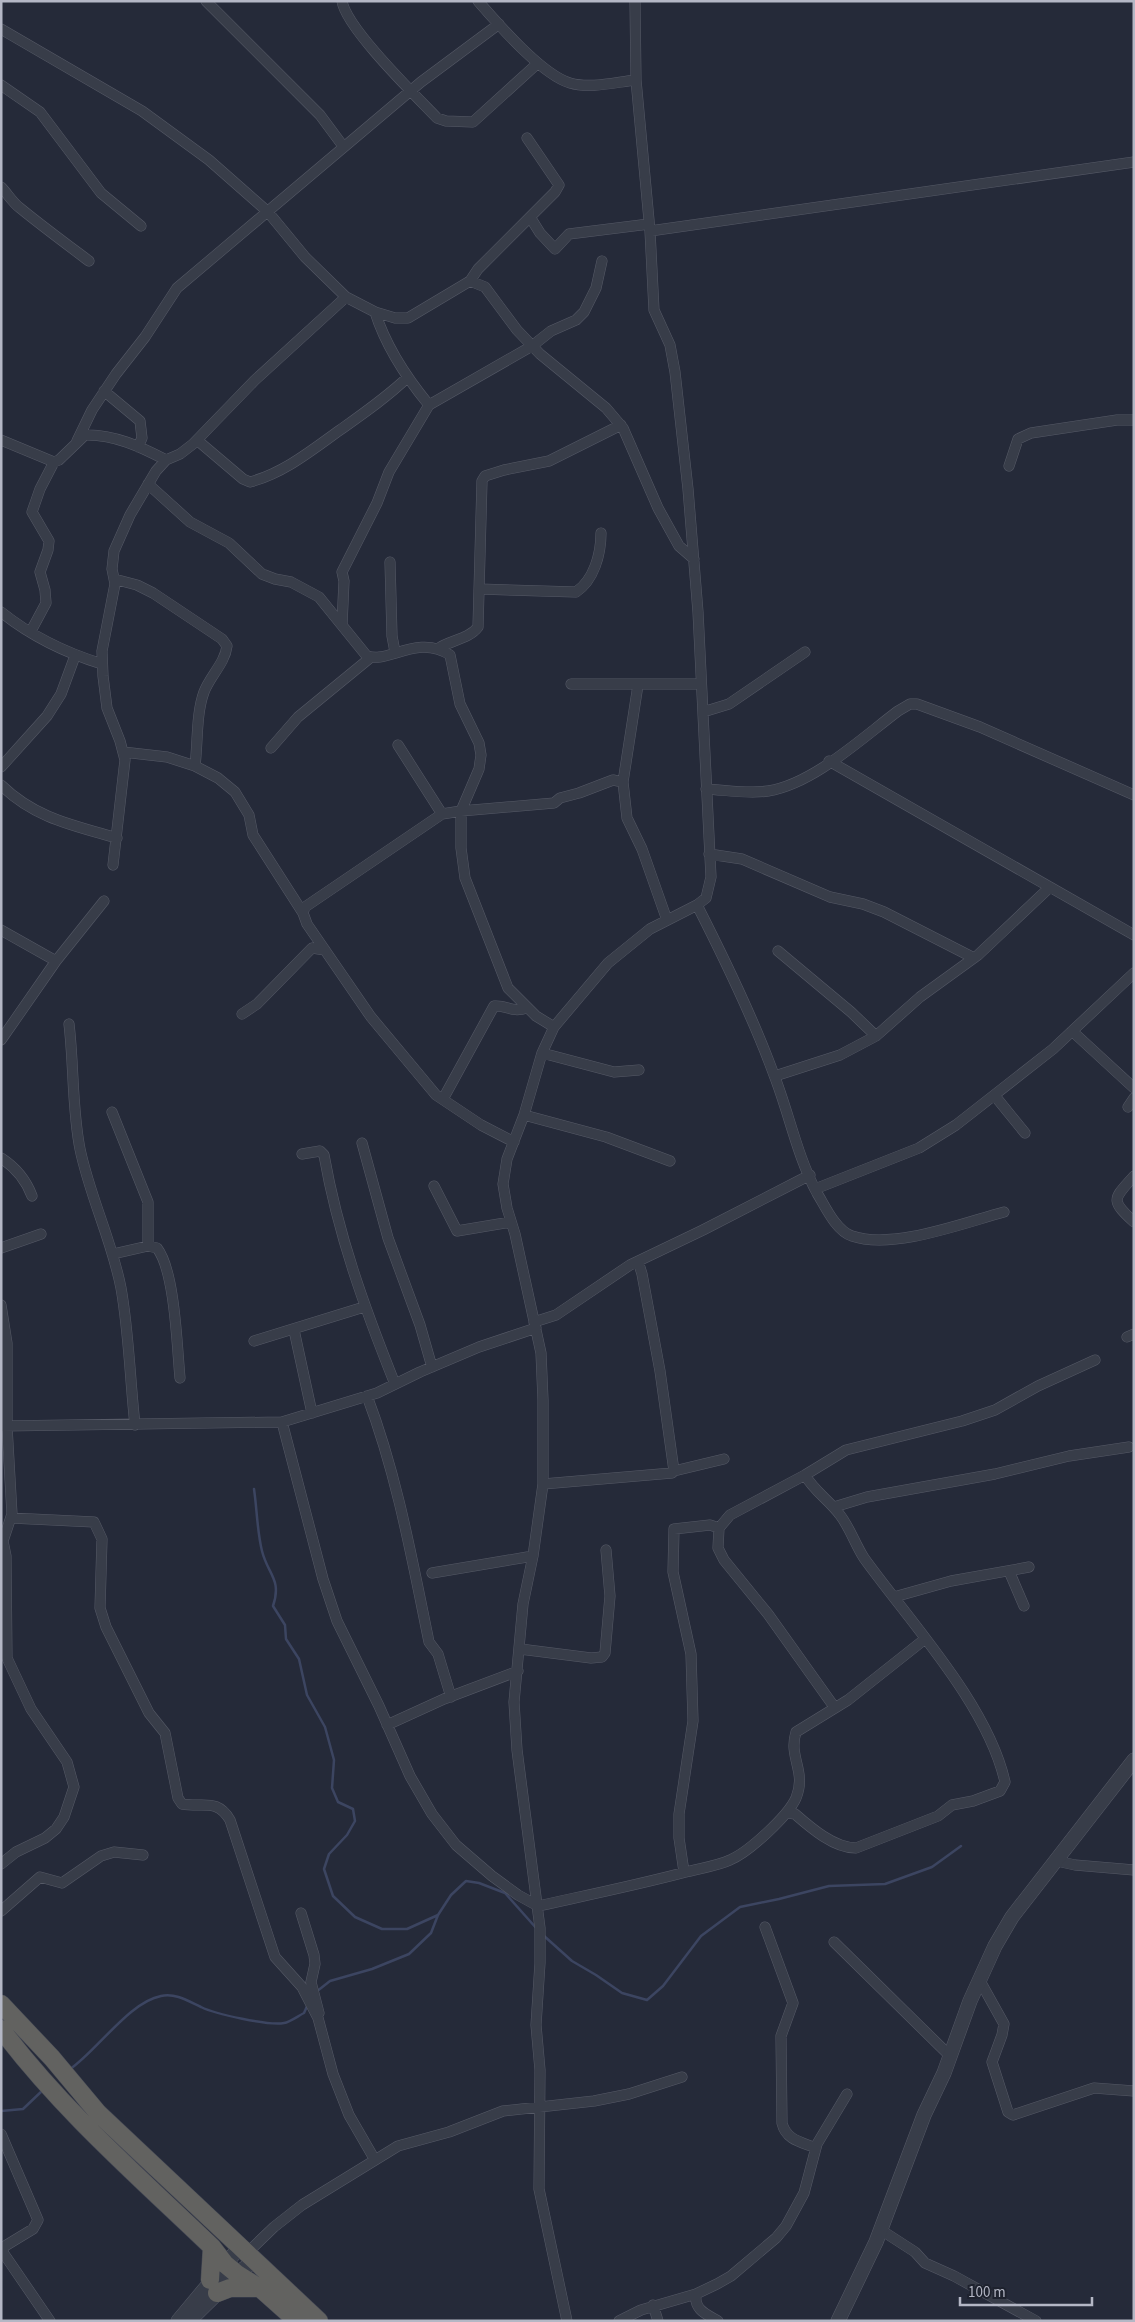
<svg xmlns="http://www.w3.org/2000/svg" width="1135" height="2322" viewBox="0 0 1135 2322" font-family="'Source Sans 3',sans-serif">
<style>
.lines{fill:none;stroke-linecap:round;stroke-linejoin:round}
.stream{stroke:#3c4561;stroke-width:2.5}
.minor-casing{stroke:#565a67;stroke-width:11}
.tertiary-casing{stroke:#565a67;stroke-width:15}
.trunk-casing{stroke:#434754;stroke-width:19}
.minor{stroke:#383d49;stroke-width:10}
.tertiary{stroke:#383d49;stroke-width:14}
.trunk{stroke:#626260;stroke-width:18}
</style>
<rect width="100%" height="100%" fill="#252a39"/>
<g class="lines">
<path class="stream" d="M254,1489C257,1509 257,1531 262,1551C268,1575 282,1579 273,1606L285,1625L286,1639L299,1659L307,1695L325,1727L334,1760L332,1788L338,1802L353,1809L355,1821L347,1835L329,1854L324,1869L333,1896L355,1917L382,1929H407L438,1915
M543,1935L572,1961L596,1975L622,1993L647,2000L663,1986L701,1936L740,1907L779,1899L829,1886L885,1884L932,1867L961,1846
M316,1992L330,1981L372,1969L409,1954L431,1933L438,1915L451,1895L466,1881L479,1883L505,1893L537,1929
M69,2070C97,2051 129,2002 161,1996C176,1993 188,2001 201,2007C215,2014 269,2026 284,2023C290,2022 298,2016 304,2013L308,2004
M1,2111L23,2109L43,2090"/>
<g class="minor-casing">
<path id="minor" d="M206,1L320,115L343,146
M342,1C346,28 416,96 437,118L446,121L473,122L538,63
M478,1C498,24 542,75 570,83C590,89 616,82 636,80
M1,29L142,111L209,160L268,212L305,257L346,297L375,312L395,318H408L470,281L485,287L517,330L540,354L606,408L623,428L658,508L679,546L694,559
M1,85L40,112L101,193L141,226
M1,187C7,193 13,203 20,208C42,226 65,243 89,261
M530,217L540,233L555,249L569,234L649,224
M650,231L1134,162
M470,281L478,269L555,192L559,185L527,138
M375,312C386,347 406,377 429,405
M104,391L140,421L142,438L138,447
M1,440L54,462
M197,440L243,479L250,482C284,473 312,450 340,430C364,413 387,397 408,377
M77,441L92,410L116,374L145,337L177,288L421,82L499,24
M1009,466L1018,439L1031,433L1117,420H1134
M148,484L190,522L229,543L262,574L275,579L291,582L319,597L366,655C385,666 417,633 450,655L460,704L479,743L481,755L479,769L461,811V848L465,878L508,988L536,1016L554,1027
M390,562L392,636L395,652
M114,579L137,585L153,593L222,639L227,646C225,663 210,676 204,692C196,714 198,742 195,766
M479,589L576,592C594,580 601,554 601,533
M1,612C31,636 66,653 102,664
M342,625L344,581L342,572L377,503L389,472L429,405L532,346L551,331L576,320L584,312L596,288L602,261
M31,631L46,603L45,590L40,572L48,550L49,541L32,512L40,489L54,462L59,460L85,435C114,434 141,447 166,460
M439,648C451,640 469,639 478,627L482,481L485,476L504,470L549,461L621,425
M571,684H701
M638,685L623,782L627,818L642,849L667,920
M703,712L729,704L805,652
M398,745L442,814
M271,748L298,717L370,658
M123,752L167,757L195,766L218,778L235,792L249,815L253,835L303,913
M829,761L1134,935
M1,767L47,716L61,694L75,656
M1,785C35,818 72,825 117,838
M706,789C726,790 748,794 768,791C813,784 862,738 898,711L910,704H917L980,727L1134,795
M709,854L742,859L830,897L863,904L884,912L974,958
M113,865L125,760L120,741L107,708L103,676L102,651L115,584L112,569L114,551L130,515L156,471L166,460L180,454L193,444L255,380L346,297
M697,905C725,960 753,1017 774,1075C789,1113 797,1156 817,1193C825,1206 836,1231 852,1236C893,1250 963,1223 1004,1212
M1,930L56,961
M778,951L851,1012L876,1036
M242,1014L257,1004L312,948L325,950
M69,1024C74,1066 72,1109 80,1149C90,1197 112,1241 121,1288C129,1333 130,1380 135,1425
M1072,1031L1134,1088
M1,1040L56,961L104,901
M542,1053L614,1072L639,1070
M775,1076L840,1055L876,1036L920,997L978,955L1049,888
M995,1096L1025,1133
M443,1099L494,1006C509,1005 510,1013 527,1008
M1128,1107L1134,1098
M112,1112L148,1202V1246
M524,1115L606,1137L670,1161
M514,1142L481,1125L436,1095L371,1017L307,924L303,913L305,907L442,814L461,811L554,803L560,798L579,793L613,780L623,782
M362,1143L388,1238L420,1325L432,1367
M302,1154L320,1151L324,1155C338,1235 365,1309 395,1384
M1,1158C15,1167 26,1180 32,1196
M1134,1176C1114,1199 1109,1199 1134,1222
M434,1186L457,1231L511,1222
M815,1189L919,1148L956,1125L1053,1049L1134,973
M1,1248L41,1234
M113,1254L148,1246L157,1248C175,1271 177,1347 180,1378
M1,1305L7,1343V1426L12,1514L3,1541L6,1556L7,1658L31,1709L67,1762L74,1787L64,1817L56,1829L45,1838L16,1852L1,1864
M534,1322L556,1315L630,1265L703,1230L810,1175
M294,1330L312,1413
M1127,1337L1134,1334
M254,1341L364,1307
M367,1396C397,1475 412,1559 429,1642L438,1654L451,1697
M282,1422L323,1579L337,1621L379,1706L410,1776L432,1814L456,1845L492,1876L518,1895L538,1906C588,1895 637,1885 686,1872C701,1868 717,1866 730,1860C749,1852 788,1816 796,1798C807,1771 788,1758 796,1732L848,1700L925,1639
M2,1426L282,1422L377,1393L420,1372L479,1347L536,1328
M674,1471L724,1459
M543,1484L672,1473L674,1471L660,1371L642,1274L638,1261
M834,1507L867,1497L995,1474L1069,1456L1129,1447
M11,1518L94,1522L102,1539L100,1608L106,1627L149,1713L165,1733L178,1798L182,1804C204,1808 217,1798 230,1820L275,1957L302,1987L318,2018L333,2074L349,2115L375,2160
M1009,1571L1024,1606
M432,1573L533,1556
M894,1597L951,1581L1029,1567
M520,1649L591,1658L602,1657L605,1653L610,1596L606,1550
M835,1708L768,1614L724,1560L718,1548L719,1528L730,1515L805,1475L846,1450L962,1421L995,1410L1038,1386L1095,1360
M387,1725L444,1699L518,1671
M788,1813L795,1814C811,1828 834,1848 856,1848L938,1816L952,1805L973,1801L1000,1791L1005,1782C988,1705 910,1622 864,1558C855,1544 850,1528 840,1515C829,1500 814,1491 805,1475
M1057,1861L1075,1865L1134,1870
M684,1872L679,1838V1814L693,1721L691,1654L673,1572L674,1529L710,1525L719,1528
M1,1911L40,1877L62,1883L101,1856L114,1852L143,1855
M301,1913L314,1955L315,1964L311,1982L319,2013
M765,1927L793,2003L781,2036L782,2123C786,2140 801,2142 816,2148
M834,1942L950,2056
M980,1981L1004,2024L1002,2035L992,2062L1008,2112L1013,2115L1094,2088L1134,2091
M1,2134L38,2220L33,2229L5,2246L2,2251L50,2321
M881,2230L915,2252L925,2263L954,2276L1036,2321
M247,2253L274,2227L302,2205L398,2146L449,2132L503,2111L594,2101L629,2094L682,2077
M696,2294C694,2310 706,2314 718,2321
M653,2305L658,2321
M567,2321L539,2189L540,2070L536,2025L540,1963V1928L517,1750L514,1702L523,1604L533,1556L543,1484V1400L541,1353L515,1234L507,1208L503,1184L507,1159L524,1115L542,1053L554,1027L608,963L650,929L697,905L706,898L711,877L698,612L688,489L675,372L670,345L654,310L650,231L636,80L635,1
M619,2321L641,2310L696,2294L717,2284L731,2276L776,2238L786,2226L804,2193L817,2144L847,2094"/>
</g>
<g class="tertiary-casing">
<path id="tertiary" d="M178,2321L239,2248
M189,2321L237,2274L255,2260
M838,2321L876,2242L924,2115L944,2073L970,2001L995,1946L1012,1917L1134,1760"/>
</g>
<g class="trunk-casing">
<path id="trunk" d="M1,2004L52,2058L98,2113L319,2321
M1,2029C62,2110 139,2177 212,2247L225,2264L237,2274L261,2289L297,2321
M210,2280L212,2247
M217,2293L230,2288H258"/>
</g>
<use href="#minor" class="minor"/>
<use href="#tertiary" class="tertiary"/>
<use href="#trunk" class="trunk"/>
</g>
<rect width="1135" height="2322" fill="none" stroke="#b4b7c5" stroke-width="5"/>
<path d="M960 2297v8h132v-8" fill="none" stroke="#b4b7c5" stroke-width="2.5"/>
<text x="968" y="2297" font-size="15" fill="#b4b7c5" stroke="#1e222e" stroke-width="4" paint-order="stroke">100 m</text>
</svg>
